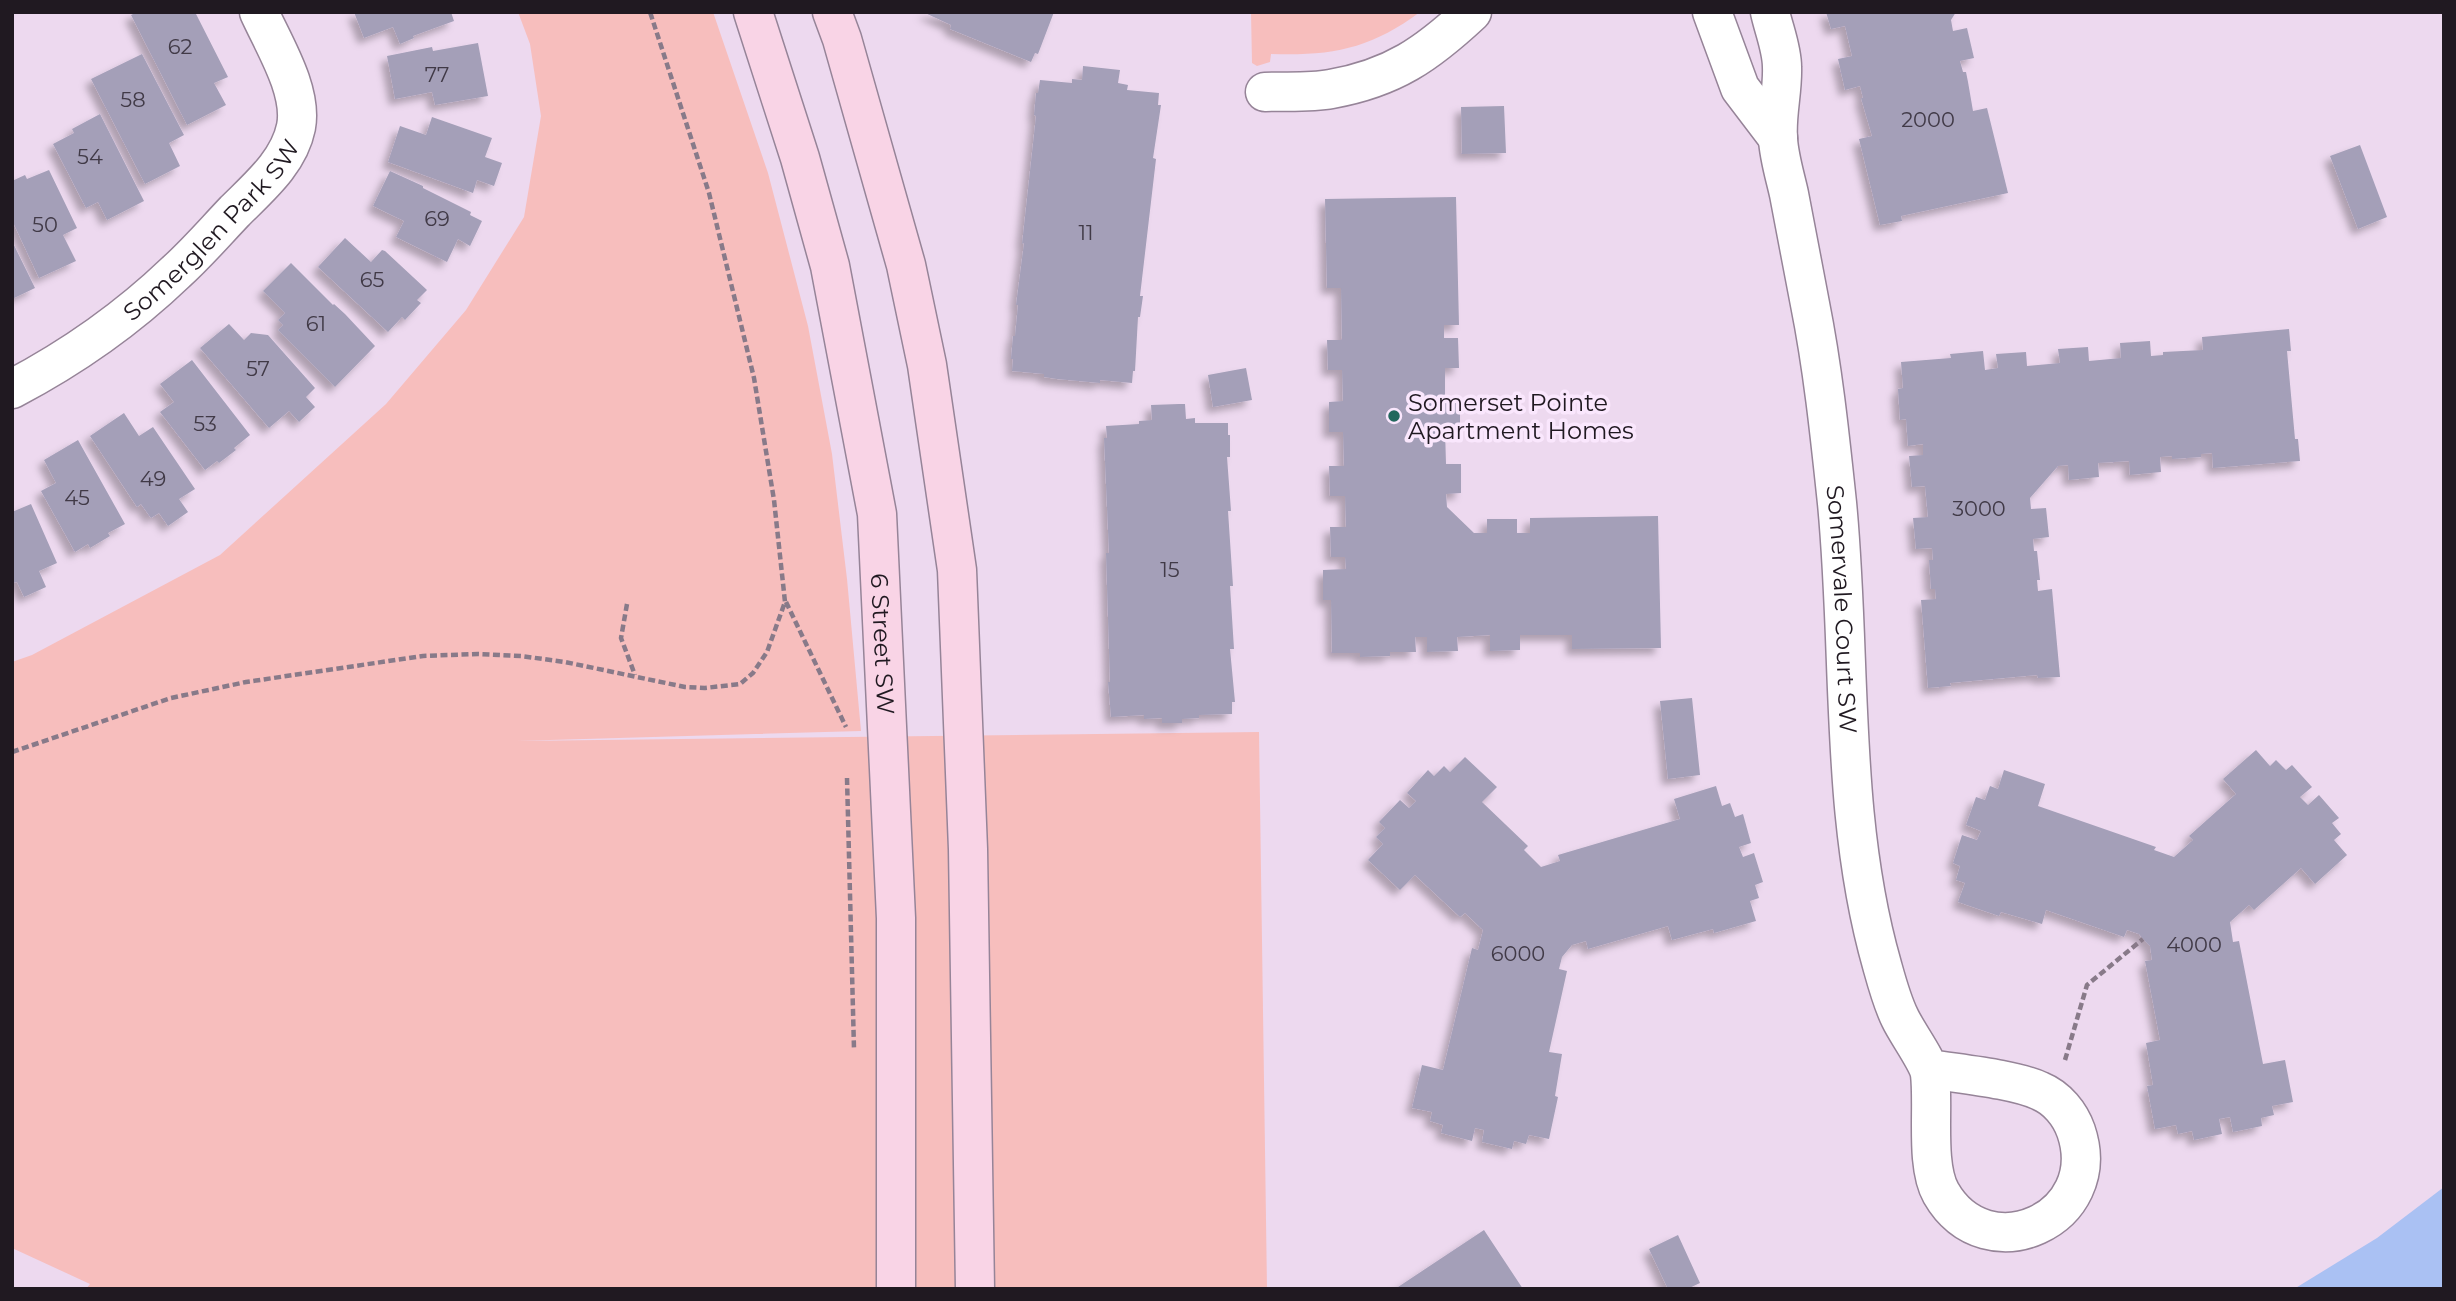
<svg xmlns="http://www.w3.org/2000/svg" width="2456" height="1301" viewBox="0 0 2456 1301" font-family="Montserrat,sans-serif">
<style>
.green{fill:#f7bebd}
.water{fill:#aac1f3}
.building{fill:#a49fb8;filter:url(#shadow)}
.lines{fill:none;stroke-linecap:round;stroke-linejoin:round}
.street-casing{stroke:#968498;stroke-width:41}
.secondary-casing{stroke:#968498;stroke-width:41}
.path{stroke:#887a89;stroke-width:4.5;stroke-dasharray:7 3.5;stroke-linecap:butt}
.street{stroke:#fff;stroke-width:38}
.secondary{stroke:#f9d4e6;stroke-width:38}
.poi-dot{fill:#22685d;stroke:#fae7fd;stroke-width:2.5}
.labels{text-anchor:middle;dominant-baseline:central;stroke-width:7;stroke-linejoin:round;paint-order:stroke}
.number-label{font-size:21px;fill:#413a47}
.street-label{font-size:24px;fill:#201921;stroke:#fae7fd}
.poi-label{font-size:24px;fill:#201921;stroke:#fae7fd;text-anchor:start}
</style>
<defs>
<filter id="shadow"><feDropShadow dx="-6" dy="6" stdDeviation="3.5" flood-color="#0004"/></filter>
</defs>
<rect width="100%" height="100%" fill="#edd9ef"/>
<path class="green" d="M518,12H713L768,173L808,326L832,454L847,579L861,731L516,741L1259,732L1267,1289H86L90,1284L12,1248V662L32,655L220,555L386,404L466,310L524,217L541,116L530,44Z
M1251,12H1420C1370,49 1332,56 1271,54L1270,62L1257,66L1252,63Z"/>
<path class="water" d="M2444,1187V1289H2294L2377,1238Z"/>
<path class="building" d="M137,12H195L228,77L214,83L226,105L187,125L131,15Z
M354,12H451L454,21L413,36L414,38L400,44L393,27L364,38Z
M923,12H1054L1038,54L1035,53L1031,62L950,29L951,25Z
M1826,12H1956L1951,20L1953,31L1967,28L1974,58L1960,61L1963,72H1966L1968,82L1973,111L1987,108L2008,193L1901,216L1902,221L1880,225L1859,139L1872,136L1861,98H1863L1860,86L1845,90L1838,59L1852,56L1845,26L1831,29Z
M478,43L488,96L435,105L432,92L395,99L387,56L432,47L433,51Z
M142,54L184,135L169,143L180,166L145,184L91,79Z
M1083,66L1120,70L1118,83L1128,85L1127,90L1159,93L1158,105H1161L1153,158L1156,159L1140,296H1143L1140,317H1138L1135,371H1133L1132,383L1100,380V383L1057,379L1044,377V374L1012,371L1013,359H1011L1013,336H1015L1018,305H1016L1024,243L1022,244L1036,116L1034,115L1036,93H1038L1040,80L1072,83V79L1082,80Z
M1504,106L1506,153L1462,154L1461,107Z
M100,114L144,201L107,220L98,202L86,208L53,144L74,133L72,129Z
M432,117L492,138L485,157L502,163L494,186L477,180L473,193L388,162L400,126L426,135Z
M2360,145L2387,217L2358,229L2330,156Z
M49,170L77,228L63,235L76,261L39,278L12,220V181L25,175L27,179Z
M390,171L423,186V188L471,212L470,215L482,221L470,246L458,239L447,262L396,237L404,221L373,206Z
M1456,197L1459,325H1444V338H1458L1459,368H1445V400H1460V430H1445L1446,464H1461V493L1446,494L1447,507L1474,533H1487V519H1517V533H1530V518L1658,516L1661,648L1572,649V635H1520V650L1490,651V635L1457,637L1458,651L1427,652V637H1415L1416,652H1390V656L1360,657V653H1332L1331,600H1323V570L1346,569L1345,557H1331L1330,527H1346L1345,496H1330L1329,466H1344L1343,432H1329V402L1343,401L1342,370H1328L1327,340H1342L1341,288H1327L1325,199Z
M345,238L371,262L382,250L385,251L427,290L417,300L421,303L405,320L402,317L388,332L318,267Z
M12,241L35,288L12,299Z
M291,263L333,305L334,304L345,314L375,346L335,387L278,330L283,325L278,320L285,313L263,291Z
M229,324L244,340L251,333L268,335L315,388L306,397L315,407L299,422L289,411L269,428L200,348Z
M2289,329L2291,351H2287L2295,439H2298L2300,461L2213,468L2212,453L2201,454V457L2172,459V456L2160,457L2161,472L2130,475L2129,461L2098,463L2099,477L2069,480L2068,465L2058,466L2030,498L2031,509L2046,508L2049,537L2033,539L2034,551H2037L2040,580H2037L2038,591L2052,589L2060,677L2038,678L2037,675L1950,683L1951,686L1928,688L1921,600L1936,599L1935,589H1931L1929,560H1933L1932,548L1916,549L1913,518L1928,517L1925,486L1912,487L1909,456L1923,455V444L1908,446L1906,419L1900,420L1898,389L1903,388L1901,362L1951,358L1950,354L1983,351L1985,370L1998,368L1996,354L2026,352L2027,366L2060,363L2058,349L2088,347L2089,361L2121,358L2120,343L2150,341L2151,356L2163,355V352L2203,350L2202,337Z
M192,360L250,435L234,448L236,450L219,463L217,461L205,470L160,412L174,402L160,384Z
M1246,368L1252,400L1213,407L1208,375Z
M1179,404H1185L1186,419L1195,418V423H1228V435H1230V457H1227L1231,511H1228L1233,586H1230L1234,649H1230L1235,702H1232V714L1199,715V718L1182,719V723H1162V718L1144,719V715L1111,717L1108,682H1110L1106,553H1109L1104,438H1107L1106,426L1139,424V421L1152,420L1151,405Z
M124,413L139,436L153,427L195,489L179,499L188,512L168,526L159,513L151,518L141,504L137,507L90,436Z
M78,440L125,524L108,533L110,536L90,548L88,544L75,552L41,491L56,483L44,460Z
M31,504L57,563L39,571L46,587L24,597L17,582L12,583V512Z
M1692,698L1700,775L1668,779L1660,701Z
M2256,750L2270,766L2276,760L2286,770L2292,765L2312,787L2300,797L2308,805L2319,795L2339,818L2332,823L2341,834L2334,840L2347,855L2315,884L2301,868L2254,910L2249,905L2230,922L2233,942L2239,941L2263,1064L2285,1060L2293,1102L2272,1106L2274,1115L2261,1118L2262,1126L2233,1132L2230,1117L2219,1119L2222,1134L2194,1140L2192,1131L2178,1134L2176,1125L2155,1129L2147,1086L2153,1085L2146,1043L2160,1040L2145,961L2152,960L2150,946L2143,939L2139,934L2127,930L2124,937L2046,910L2042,924L2001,912L1999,916L1958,902L1965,883L1956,880L1960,866L1953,863L1962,835L1977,840L1981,831L1966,825L1976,797L1985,800L1990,786L1998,789L2004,770L2045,784L2038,806L2156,847L2154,850L2174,857L2193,840L2189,836L2236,794L2223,779Z
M1465,757L1497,787L1482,802L1528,846L1524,850L1541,867L1560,861L1558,855L1680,819L1674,799L1716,786L1722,806L1730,803L1735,817L1743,814L1751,843L1739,847L1743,857L1754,853L1763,882L1755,885L1759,898L1750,901L1756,921L1714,933L1713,929L1672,940L1668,926L1588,949L1586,941L1572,945L1562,957L1559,969L1567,971L1549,1052L1562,1054L1555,1096L1558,1097L1549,1139L1529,1135L1526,1144L1514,1141L1512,1149L1482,1142L1484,1130L1475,1128L1472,1141L1441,1133L1443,1125L1430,1121L1432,1112L1412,1108L1422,1065L1443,1070L1472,948L1478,950L1483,930L1465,913L1460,917L1415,875L1400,890L1368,860L1383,844L1376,837L1385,828L1379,822L1400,800L1409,808L1416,801L1407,793L1428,770L1434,776L1444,766L1450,772Z
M1484,1230L1523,1289H1395Z
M1678,1235L1700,1283L1687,1289H1668L1649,1249Z"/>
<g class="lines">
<g class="street-casing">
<g id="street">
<path d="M1712,12L1740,88L1778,138"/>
<path id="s1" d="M1770,12C1774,30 1782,49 1782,67C1783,91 1776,115 1778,139C1779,157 1785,176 1789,194C1796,231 1803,268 1810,304C1823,369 1830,437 1837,503C1852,657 1839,815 1882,965C1887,983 1892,1002 1900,1018C1907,1033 1928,1061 1930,1074C1934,1107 1925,1165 1941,1193C1987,1273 2106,1219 2076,1131C2070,1114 2057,1098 2040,1091C2014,1079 1960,1074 1930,1069"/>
<path d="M1265,92C1287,91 1310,93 1331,89C1393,78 1427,54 1472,12"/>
<path id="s2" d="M12,389C71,358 128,318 176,272C197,253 215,232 235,211C259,187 289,162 296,127C303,91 274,45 259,12"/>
</g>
</g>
<g class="secondary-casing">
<g id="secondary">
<path id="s3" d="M753,12L800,158L830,266L877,514L896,918V1289"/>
<path d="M832,12L842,39L906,265L927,365L957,570L968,849L975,1289"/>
</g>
</g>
<path class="path" d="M786,602L846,727
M627,604L621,638L635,675
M12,752L171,698L246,682L423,656L478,654L521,656L565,662L685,687L705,688L740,684L753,673L767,652L785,602L774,500L754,378L709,193L650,12
M847,778L854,1049
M2065,1060L2087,985L2143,939"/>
<use href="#street" class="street"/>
<use href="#secondary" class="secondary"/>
</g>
<circle class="poi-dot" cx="1394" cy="416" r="7"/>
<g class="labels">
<g class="number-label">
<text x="180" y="46">62</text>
<text x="437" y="74">77</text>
<text x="133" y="99">58</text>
<text x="1928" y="119">2000</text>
<text x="90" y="156">54</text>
<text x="437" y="218">69</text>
<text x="45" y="224">50</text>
<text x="1086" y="232">11</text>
<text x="372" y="279">65</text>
<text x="316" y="323">61</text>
<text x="258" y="368">57</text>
<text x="205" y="423">53</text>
<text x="153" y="478">49</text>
<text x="77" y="497">45</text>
<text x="1979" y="508">3000</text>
<text x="1170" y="569">15</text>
<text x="2194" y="944">4000</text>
<text x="1518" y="953">6000</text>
</g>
<g class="street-label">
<text stroke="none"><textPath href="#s2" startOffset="257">Somerglen Park SW</textPath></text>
<text stroke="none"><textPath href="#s1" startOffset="604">Somervale Court SW</textPath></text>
<text stroke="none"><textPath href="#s3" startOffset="648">6 Street SW</textPath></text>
</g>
<g class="poi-label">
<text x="1408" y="402">Somerset Pointe<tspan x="1408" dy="28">Apartment Homes</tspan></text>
</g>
</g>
<rect width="2456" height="1301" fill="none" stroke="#201921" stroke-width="28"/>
</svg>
